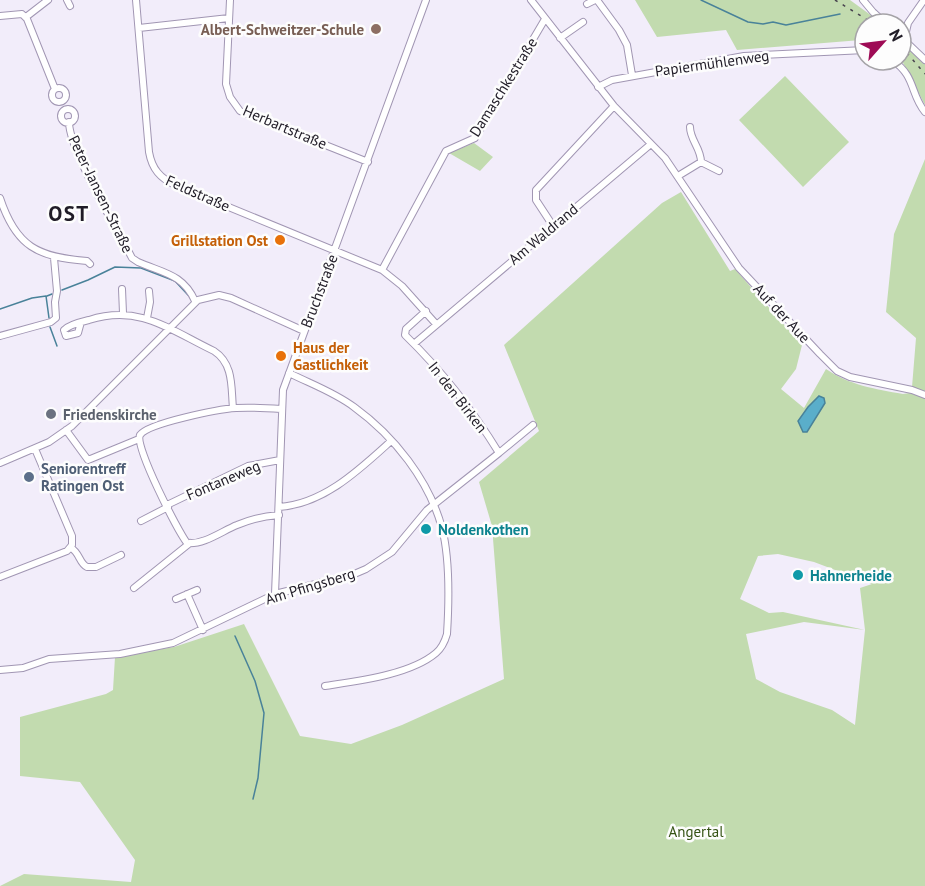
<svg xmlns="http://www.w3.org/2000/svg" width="925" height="886" viewBox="0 0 925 886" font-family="'PT Sans',sans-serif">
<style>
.green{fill:#c2dbaf;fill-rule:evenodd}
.water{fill:#5aaeca;stroke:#498299;stroke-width:1.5}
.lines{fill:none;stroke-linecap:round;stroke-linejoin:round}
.stream{stroke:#498299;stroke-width:1.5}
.minor-casing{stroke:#a196b3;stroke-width:8}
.minor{stroke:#fff;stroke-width:6}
.rail{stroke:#48444f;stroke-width:1.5;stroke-dasharray:3 6;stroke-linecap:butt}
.education-dot{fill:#8d6e63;stroke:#fdfdfd;stroke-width:2}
.food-dot{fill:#e8710a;stroke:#fdfdfd;stroke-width:2}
.worship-dot{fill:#6b7280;stroke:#fdfdfd;stroke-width:2}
.service-dot{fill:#5c6f8a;stroke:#fdfdfd;stroke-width:2}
.culture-dot{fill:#0f9aa8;stroke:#fdfdfd;stroke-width:2}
.labels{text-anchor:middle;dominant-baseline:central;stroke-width:5;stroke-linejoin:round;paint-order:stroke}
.education-label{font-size:15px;font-weight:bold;fill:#785e54;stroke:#fdfdfd;text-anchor:end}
.street-label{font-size:15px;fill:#201c27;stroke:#fdfdfd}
.food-label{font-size:15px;font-weight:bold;fill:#c56008;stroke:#fdfdfd;text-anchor:end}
.worship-label{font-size:15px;font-weight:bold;fill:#5b616d;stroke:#fdfdfd;text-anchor:start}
.service-label{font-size:15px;font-weight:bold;fill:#4e5e75;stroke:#fdfdfd;text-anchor:start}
.culture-label{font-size:15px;font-weight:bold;fill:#0d838f;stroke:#fdfdfd;text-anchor:start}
.park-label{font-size:15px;fill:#355314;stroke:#fdfdfd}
.district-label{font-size:21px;font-weight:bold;letter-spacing:1.5px;fill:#201c27;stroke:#fdfdfd}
</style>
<rect width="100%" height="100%" fill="#f2edfa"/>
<path class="green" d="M635,0H850L883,24H865V42L861,40L737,50L726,30L657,37Z
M901,37L925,55V105L901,59Z
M785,76L849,142L803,187L739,120Z
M474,143L493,157L480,171L449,153Z
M925,159V393L912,387L916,338L886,312L894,234Z
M681,192L730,271L735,269L802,345L796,369L781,389L804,408L826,369C849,385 875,389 903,394L910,393L925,398V886H0L24,874L131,882L135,860L80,782L20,776V717L106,694L113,690L115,657L174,647L244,624L300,736L351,744L402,725L504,679L492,526L479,482L539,431L504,345L662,203ZM819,396L825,403L807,432L798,421L808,407ZM778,554L814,562L872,584L860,588L865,630L783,612L769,613L740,599L758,556ZM804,622L865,630L855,725L832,710L780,692L756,679L746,634Z"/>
<path class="water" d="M819,396L824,398L825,403L807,432H803L798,421L808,407Z"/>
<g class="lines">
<path class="stream" d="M701,0L748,22L763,24L773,22L786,25L840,14
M62,290L88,280L115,267L141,268L175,281L188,295
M47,296L52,294
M0,309L32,298L46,296L49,318
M50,327L57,346
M235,636L255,681L264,713L258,778L253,799"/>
<g class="minor-casing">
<path id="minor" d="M67,0L70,6
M136,0L149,152C152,169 160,178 175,185L382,270L402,286L436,324
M230,0L226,84L230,97L240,111L368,162
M531,0L614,106L665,158L739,268L820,354L837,371L850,377L912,390L925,395
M597,0L619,30L627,45L632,75
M863,0L873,12L886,24
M924,0L908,23L904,40L925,60
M587,4L595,0
M0,16L22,14L27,19L55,89
M26,17L48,0
M139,28L229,18
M560,38L583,22
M892,60C916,76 910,94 925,112
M598,87L612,80L744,56L865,50
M52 95a7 7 0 1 1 14 0a7 7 0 1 1-14 0Z
M61 116a7 7 0 1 1 14 0a7 7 0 1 1-14 0Z
M69,122C69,150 117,229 132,258L138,262C163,273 183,274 195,301
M690,127C690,140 701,148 701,162
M678,176L701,162L719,171
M0,198C16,247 38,257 87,261L90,264
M553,226L536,200V190L614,106
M382,270L446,151L475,138L545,19
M122,289L123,313
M147,318L150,302L149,291
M81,322L78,333L66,336L64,330C70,324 81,322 89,320C140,304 170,330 214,351C234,364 231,388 233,408
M0,336L51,322L56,318L55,302L57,291L54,258
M415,343L651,144
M289,373C311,384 334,392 354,407C394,436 429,480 442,528C450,559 449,602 447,634C445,641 442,648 436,653C410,675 357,681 325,686
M66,430L88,460L139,439
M499,453L533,425
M0,463L49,442L72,426L198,300L219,295L231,298L304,331
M167,505L248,466L280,460
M279,507C324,504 360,469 391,441
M279,515C264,516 251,519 237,525C222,531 204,545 187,543C178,531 134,446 140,435C148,423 220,409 236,408C251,407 266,408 281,409
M141,521L168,507
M71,548C80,553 79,563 87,567H96L121,555
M0,577L67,551L72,545V536L35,449
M134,588L190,543
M187,594L203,630
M275,594L283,390L426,0
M176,599L197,590
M0,670L23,668L49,659L120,654L173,643L275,594L352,575L366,569L392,552L427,510L499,453C472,409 442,371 405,335L406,329L426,311"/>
</g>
<use href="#minor" class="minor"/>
<path class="rail" d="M835,0L874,24
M901,46L925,74"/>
</g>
<circle class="education-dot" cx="376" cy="29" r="6"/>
<g class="food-dot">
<circle cx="280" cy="240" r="6"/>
<circle cx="281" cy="356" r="6"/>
</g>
<circle class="worship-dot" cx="51" cy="414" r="6"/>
<circle class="service-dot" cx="29" cy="477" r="6"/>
<g class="culture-dot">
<circle cx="426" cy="529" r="6"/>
<circle cx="798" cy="575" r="6"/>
</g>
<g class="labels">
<g class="education-label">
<text x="364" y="29">Albert-Schweitzer-Schule</text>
</g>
<g class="street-label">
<text transform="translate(712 63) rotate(-8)">Papiermühlenweg</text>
<text transform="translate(503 87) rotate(-58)">Damaschkestraße</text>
<text transform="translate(285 127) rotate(23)">Herbartstraße</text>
<text transform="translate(198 193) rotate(24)">Feldstraße</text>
<text transform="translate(101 194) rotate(64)">Peter-Jansen-Straße</text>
<text transform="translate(543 234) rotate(-40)">Am Waldrand</text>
<text transform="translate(319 291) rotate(-69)">Bruchstraße</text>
<text transform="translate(782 313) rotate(47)">Auf der Aue</text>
<text transform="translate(458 397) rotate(52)">In den Birken</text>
<text transform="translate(223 480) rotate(-23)">Fontaneweg</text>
<text transform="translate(310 586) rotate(-17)">Am Pfingsberg</text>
</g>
<g class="food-label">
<text x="268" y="240">Grillstation Ost</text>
<text x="293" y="347" text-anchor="start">Haus der<tspan x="293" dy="17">Gastlichkeit</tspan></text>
</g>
<g class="worship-label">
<text x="63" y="414">Friedenskirche</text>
</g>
<g class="service-label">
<text x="41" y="468">Seniorentreff<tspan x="41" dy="17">Ratingen Ost</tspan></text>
</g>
<g class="culture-label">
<text x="438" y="529">Noldenkothen</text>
<text x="810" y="575">Hahnerheide</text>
</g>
<g class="park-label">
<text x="696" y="831">Angertal</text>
</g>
<g class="district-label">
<text x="69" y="213">OST</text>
</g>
</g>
<g transform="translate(883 42) rotate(62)"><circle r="28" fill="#fdfdfd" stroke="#a5a3a7" stroke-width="1.5"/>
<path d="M0-4.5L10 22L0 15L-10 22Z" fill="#9e0b55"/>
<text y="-9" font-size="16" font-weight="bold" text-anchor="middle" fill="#201c27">N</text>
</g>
</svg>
